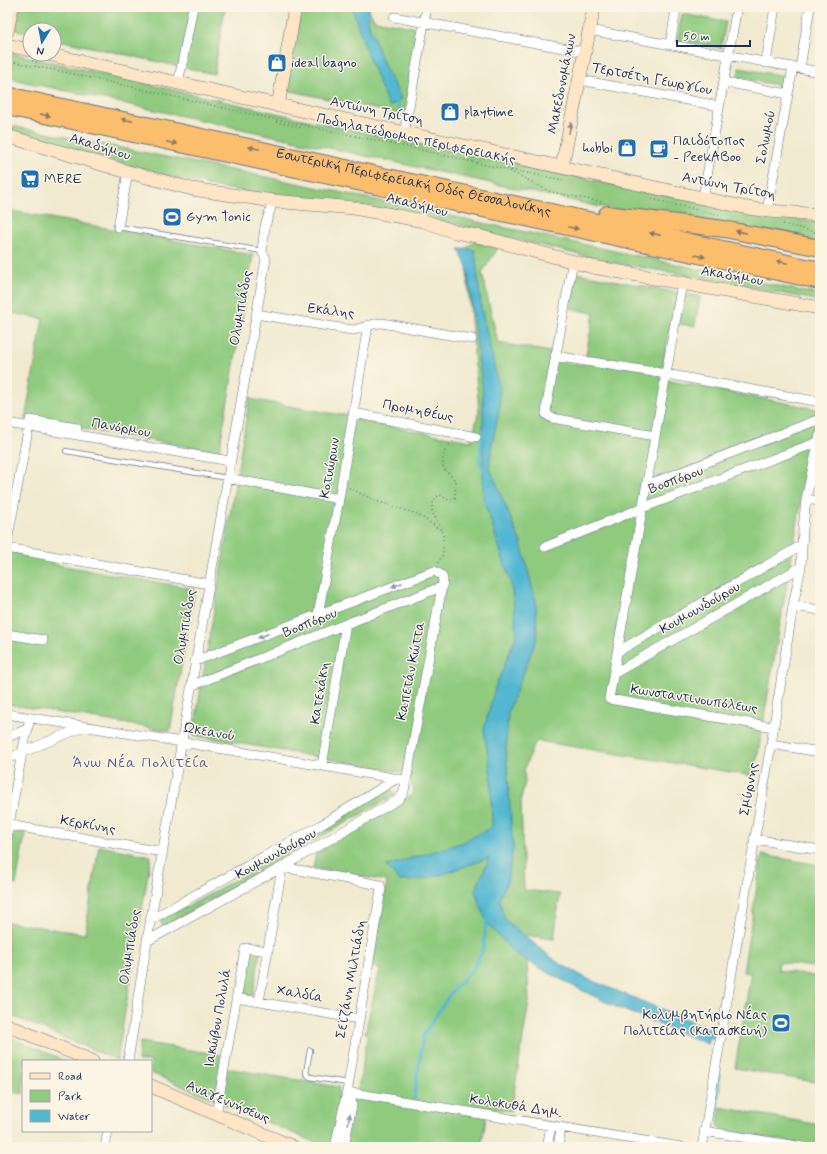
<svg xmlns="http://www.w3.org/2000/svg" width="827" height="1154" viewBox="0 0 827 1154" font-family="Mynerve,sans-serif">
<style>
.green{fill:#8fca7f;stroke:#557c6e}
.water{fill:#53b7d1;stroke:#377398}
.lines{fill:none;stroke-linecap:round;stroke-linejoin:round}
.stream{stroke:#53b7d1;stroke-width:3}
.lane-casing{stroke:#667086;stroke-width:6}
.street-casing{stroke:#667086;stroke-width:10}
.secondary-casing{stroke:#667086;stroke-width:14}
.highway-casing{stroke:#667086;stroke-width:18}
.path{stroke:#667086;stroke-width:1.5;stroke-dasharray:1 3;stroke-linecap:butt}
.lane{stroke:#fff;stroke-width:4.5}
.street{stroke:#fff;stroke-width:9}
.secondary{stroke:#fde5c5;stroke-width:13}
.highway{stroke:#fabe6d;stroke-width:16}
.oneway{fill:#8a7666}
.oneway2{fill:#8c8a92}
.oneway3{fill:#8d97ae}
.labels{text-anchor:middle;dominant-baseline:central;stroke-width:3;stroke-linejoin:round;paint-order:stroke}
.poi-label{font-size:14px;fill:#1b2f5e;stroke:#fcf5e5;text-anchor:start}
.street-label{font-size:14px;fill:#1b2f5e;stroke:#fcf5e5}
.neighbourhood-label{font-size:15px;letter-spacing:1px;fill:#56588a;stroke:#fcf5e5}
</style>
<rect width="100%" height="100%" fill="#fcf5e5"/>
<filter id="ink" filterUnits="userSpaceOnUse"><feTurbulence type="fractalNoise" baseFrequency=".025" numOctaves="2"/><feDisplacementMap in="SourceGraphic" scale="8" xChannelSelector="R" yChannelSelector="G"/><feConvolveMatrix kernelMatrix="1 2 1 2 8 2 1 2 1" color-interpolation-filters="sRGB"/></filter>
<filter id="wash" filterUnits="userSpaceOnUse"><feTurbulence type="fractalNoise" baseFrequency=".012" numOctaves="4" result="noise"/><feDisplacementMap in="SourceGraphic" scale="16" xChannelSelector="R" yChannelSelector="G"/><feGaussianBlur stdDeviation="0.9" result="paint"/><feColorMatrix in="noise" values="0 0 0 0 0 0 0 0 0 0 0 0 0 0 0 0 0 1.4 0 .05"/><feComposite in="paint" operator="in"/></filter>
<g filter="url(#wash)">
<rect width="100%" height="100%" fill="#f1ead0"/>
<path class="green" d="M19,7H225L214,74L54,39V30H30V34L17,31L16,24Z
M301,7H369V11L375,20L418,28L404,115L286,90Z
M682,14L726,22L721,48L677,40Z
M7,52L342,128L767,216L820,222V243L596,206L7,78Z
M739,68L785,76L784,86L738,78Z
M7,125L301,184L820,295V301L704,278L609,262L449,223L222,188L183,180L7,132Z
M7,210L253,255L219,452L25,419L43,319L7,312Z
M475,241V242L498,248L482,273L498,343L551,352L550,360L584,365L594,313L571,309L577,273L700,297L695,326L671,323L660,379L817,409L754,776L538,741L533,746L524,770L525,782L521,798L524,890L560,894L554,939L526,935L529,1002L511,1111L488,1108L481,1147H326L151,1073V1061H138L140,1042L221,1055L220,1067L339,1087L338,1098L356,1100L368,1034L365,1033L380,969L373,966L387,881L313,868L316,853L397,806L412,795L414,787L411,785L412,774L193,735L250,396V399L341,415L349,414L348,419L471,441L479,411L467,274L468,269L465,249Z
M7,551L48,558L53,564L195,589L170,731L7,704Z
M391,789L396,794L163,927L160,919L182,908L187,907L326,828L330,823L384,790Z
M11,831L25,833L16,885L7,883V852Z
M99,846L151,856L117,1060L7,1014V922L85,934Z
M762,855L820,865V968L779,962L778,970L820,977V1083L735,1068L751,973L743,972Z
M248,951L260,953L253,996L241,994Z
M7,1036L66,1061H23V1094L11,1092L7,1111Z
M720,1107L820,1125V1147L721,1130L718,1124Z"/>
<path class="water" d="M352,7H369L368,22L384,65L401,99L389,107L368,56Z
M459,249L475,250L481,307L499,387L500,406L492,444L489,466L521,543L536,602L537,638L508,712L506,749L513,849L507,882L499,899L505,920L557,962L588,979L712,1030L708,1044L618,1008L573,986L516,955L487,923L475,891L489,858C460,867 431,882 400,881L386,866L461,843L492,827L491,778L484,729L495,688L517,634L511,583L483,498V404L482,385L467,267Z"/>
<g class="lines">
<path class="stream" d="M395,99L400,110
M484,430L479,459L485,473
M708,1035L719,1040
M414,1100L423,1036L450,994L473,969L483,950L487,918
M709,1147L719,1090V1068"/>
</g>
</g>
<g filter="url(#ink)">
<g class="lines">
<g class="lane-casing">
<path id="lane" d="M118,227L262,251
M66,451L227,478
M310,1050L306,1073L310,1077L348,1083"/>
</g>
<g class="street-casing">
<path id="street" d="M394,17L585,52
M589,30L820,72
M670,45L676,10L674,7
M766,63L775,7
M800,68L810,7
M580,80L719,106
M724,82L788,94
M178,84L193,7
M404,134L427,7
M703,198L737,7
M767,211L793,67
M118,227L128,172
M573,261L547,404L546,414L552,418L655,436
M682,283L609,699L773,727
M256,314L352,330C362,329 371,323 382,323L472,339
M555,356L666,374L820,402
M354,413L476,437
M7,423L230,461
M227,478L339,499
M647,485L820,419
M806,499L820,501
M7,542L30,420L77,428L75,434
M545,547L642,508L818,442
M7,548L209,584
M793,606L820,610
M318,615L339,499L368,325
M7,634L43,640
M617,652L802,545
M613,674L801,567
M191,686L346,624L441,587
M7,714L182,742L405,780
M7,737L28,729
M771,744L820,752
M7,759L85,726
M322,766L346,624
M9,825L162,852
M7,836L22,753L30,718
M754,839L820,850
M150,920L321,825L396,779
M147,941L282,867L399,799L403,794L405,787L443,581C443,575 439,573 434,571L195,661
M236,998L359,1019
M259,1002L282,867L380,885L381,889L347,1092L335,1147
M128,1061L147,941L266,259L262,251L264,234L265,226L273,201
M347,1092L681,1147
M216,1115L245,949L246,948L268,951
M704,1131L803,1147
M105,1147L108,1131
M344,1147L352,1105L351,1097L347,1092
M547,1147L551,1126
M558,1147L561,1128
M702,1147L771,744L793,606L801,567L803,529L806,499L820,435"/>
</g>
<g class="secondary-casing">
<path id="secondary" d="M7,32L12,7
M7,45L30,50
M47,54C280,107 515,156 748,208L769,211L820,215
M278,106L295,7
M7,136L128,172L192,189L273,201L354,208L424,221L455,232L482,237L593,267L820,308
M562,166L594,7
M7,1025L92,1061
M151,1086L293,1147"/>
</g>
<g class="highway-casing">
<g id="highway">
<path id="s1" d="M7,95L820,270"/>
<path d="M7,107L820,281"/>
<path d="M607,214L724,229L820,248"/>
</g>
</g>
<path class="path" d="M7,61L65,72L264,117L417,149L490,166L563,180
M32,61L40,63
M276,122L303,128
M510,171L551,192L602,202
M652,199L719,215
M783,224L820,233
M349,488L379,502L417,514L441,530
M438,563L443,554V534L441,527L432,512V506L435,498L440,495L449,500L455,498L456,481L443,468C443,458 443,448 453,442"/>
<use href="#lane" class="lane"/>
<use href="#street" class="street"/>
<use href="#secondary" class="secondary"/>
<use href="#highway" class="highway"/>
</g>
<defs><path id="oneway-solid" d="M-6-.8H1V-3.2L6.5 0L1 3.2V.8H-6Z"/></defs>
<g class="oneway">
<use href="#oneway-solid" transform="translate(45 115) rotate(12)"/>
<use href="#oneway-solid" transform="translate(127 120) rotate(-168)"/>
<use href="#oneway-solid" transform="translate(172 143) rotate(12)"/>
<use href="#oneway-solid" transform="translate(254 148) rotate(-168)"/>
<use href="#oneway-solid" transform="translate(573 228) rotate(12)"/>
<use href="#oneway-solid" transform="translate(741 232) rotate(-169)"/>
<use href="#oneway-solid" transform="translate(655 234) rotate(-168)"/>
<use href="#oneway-solid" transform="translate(700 256) rotate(12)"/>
<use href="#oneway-solid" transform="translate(782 262) rotate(-168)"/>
</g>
<use class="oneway2" href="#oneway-solid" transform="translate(570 128) rotate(-79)"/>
<g class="oneway3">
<use href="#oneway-solid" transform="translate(397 585) rotate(159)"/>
<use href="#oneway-solid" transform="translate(263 636) rotate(159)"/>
<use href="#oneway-solid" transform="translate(349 1119) rotate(-79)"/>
</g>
</g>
<defs>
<g id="shop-square" transform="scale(1)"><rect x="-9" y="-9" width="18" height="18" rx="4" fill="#1f6fb2" stroke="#fcf5e5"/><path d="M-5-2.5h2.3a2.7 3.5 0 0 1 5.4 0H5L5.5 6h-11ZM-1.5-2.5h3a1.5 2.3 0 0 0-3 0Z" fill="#fff"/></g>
<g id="cafe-square" transform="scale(1)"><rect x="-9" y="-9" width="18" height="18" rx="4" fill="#1f6fb2" stroke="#fcf5e5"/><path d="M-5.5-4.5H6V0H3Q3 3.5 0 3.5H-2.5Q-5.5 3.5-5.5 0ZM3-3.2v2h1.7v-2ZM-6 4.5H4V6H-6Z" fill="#fff"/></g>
<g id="supermarket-square" transform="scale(1)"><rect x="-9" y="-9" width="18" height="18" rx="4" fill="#1f6fb2" stroke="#fcf5e5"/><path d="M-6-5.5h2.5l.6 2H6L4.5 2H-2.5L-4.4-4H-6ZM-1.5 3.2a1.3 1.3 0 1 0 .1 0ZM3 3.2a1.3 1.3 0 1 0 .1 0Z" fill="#fff"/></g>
<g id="stadium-square" transform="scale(1)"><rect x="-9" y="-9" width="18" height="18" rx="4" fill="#1f6fb2" stroke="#fcf5e5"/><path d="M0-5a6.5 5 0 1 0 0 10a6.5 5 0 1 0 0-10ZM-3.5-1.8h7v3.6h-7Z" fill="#fff"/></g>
</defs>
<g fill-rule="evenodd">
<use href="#shop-square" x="277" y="63"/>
<use href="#shop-square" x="450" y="112"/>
<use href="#shop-square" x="627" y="148"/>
<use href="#cafe-square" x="659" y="149"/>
<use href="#supermarket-square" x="30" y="179"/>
<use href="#stadium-square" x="172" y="217"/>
<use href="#stadium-square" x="781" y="1023"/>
</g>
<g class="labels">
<g class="poi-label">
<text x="291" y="63">ideal bagno</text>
<text x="464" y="112">playtime</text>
<text x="673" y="141">Παιδότοπος<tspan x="673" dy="16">- PeekABoo</tspan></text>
<text x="613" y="148" text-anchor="end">hobbi</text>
<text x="44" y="179">MERE</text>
<text x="186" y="217">Gym Tonic</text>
<text x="767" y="1015" text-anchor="end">Κολυμβητήριο Νέας<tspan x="767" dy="16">Πολιτείας (κατασκευή)</tspan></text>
</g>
<g class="street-label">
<text transform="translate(652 79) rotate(11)">Τερτσέτη Γεωργίου</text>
<text transform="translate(562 84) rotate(-79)">Μακεδονομάχων</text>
<text transform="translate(377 111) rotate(12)">Αντώνη Τρίτση</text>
<text transform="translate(766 137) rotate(-79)">Σολωμού</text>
<text transform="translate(416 139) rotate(12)">Ποδηλατόδρομος περιφερειακής</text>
<text transform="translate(100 147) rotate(17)">Ακαδήμου</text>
<text stroke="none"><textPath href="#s1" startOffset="416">Εσωτερική Περιφερειακή Οδός Θεσσαλονίκης</textPath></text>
<text transform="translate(729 186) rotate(11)">Αντώνη Τρίτση</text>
<text transform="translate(417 205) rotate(14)">Ακαδήμου</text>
<text transform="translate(732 276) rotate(10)">Ακαδήμου</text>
<text transform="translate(241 308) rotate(-80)">Ολυμπιάδος</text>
<text transform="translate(331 311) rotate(7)">Εκάλης</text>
<text transform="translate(418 411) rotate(11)">Προμηθέως</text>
<text transform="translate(121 428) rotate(10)">Πανόρμου</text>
<text transform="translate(330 468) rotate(-80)">Κοτυώρων</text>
<text transform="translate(676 480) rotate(-20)">Βοσπόρου</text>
<text transform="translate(700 608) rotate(-30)">Κουμουνδούρου</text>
<text transform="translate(310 623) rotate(-22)">Βοσπόρου</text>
<text transform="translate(185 627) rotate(-80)">Ολυμπιάδος</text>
<text transform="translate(411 671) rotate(-79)">Καπετάν Κώττα</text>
<text transform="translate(320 693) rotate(-81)">Κατεχάκη</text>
<text transform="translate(694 699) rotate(9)">Κωνσταντινουπόλεως</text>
<text transform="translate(209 732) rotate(10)">Ωκεανού</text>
<text transform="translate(749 789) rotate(-80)">Σμύρνης</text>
<text transform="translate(88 825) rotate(10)">Κερκίνης</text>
<text transform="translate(276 854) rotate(-29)">Κουμουνδούρου</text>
<text transform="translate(130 947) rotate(-81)">Ολυμπιάδος</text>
<text transform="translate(351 979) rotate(-80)">Σεϊζάνη Μιλτιάδη</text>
<text transform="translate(300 994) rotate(10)">Χαλδία</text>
<text transform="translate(218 1018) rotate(-80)">Ιακώβου Πολυλά</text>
<text transform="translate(228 1102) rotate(23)">Αναγεννήσεως</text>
<text transform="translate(516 1106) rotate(9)">Κολοκυθά Δημ.</text>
</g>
<g class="neighbourhood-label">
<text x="141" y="763">Άνω Νέα Πολιτεία</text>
</g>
</g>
<rect width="827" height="1154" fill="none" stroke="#fcf5e5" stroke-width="24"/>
<rect x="22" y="1060" width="130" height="72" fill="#fcf5e5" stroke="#a2a6af"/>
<rect x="30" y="1073" width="20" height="6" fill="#fde5c5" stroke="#a2a6af"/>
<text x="58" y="1080" font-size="12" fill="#1b2f5e">Road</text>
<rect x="30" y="1090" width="20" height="12" fill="#8fca7f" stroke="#a2a6af"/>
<text x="58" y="1100" font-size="12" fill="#1b2f5e">Park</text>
<rect x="30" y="1110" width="20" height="12" fill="#53b7d1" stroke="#a2a6af"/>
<text x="58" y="1120" font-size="12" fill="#1b2f5e">Water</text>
<g transform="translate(42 42) rotate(190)"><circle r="19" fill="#fcf5e5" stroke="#a2a6af"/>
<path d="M0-3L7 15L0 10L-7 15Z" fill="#1f6fb2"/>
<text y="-6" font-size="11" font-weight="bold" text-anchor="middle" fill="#1b2f5e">N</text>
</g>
<path d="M677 40v6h73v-6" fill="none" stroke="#1b2f5e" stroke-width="2"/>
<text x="683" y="40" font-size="12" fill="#1b2f5e" stroke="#fcf5e5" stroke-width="3" paint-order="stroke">50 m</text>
</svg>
